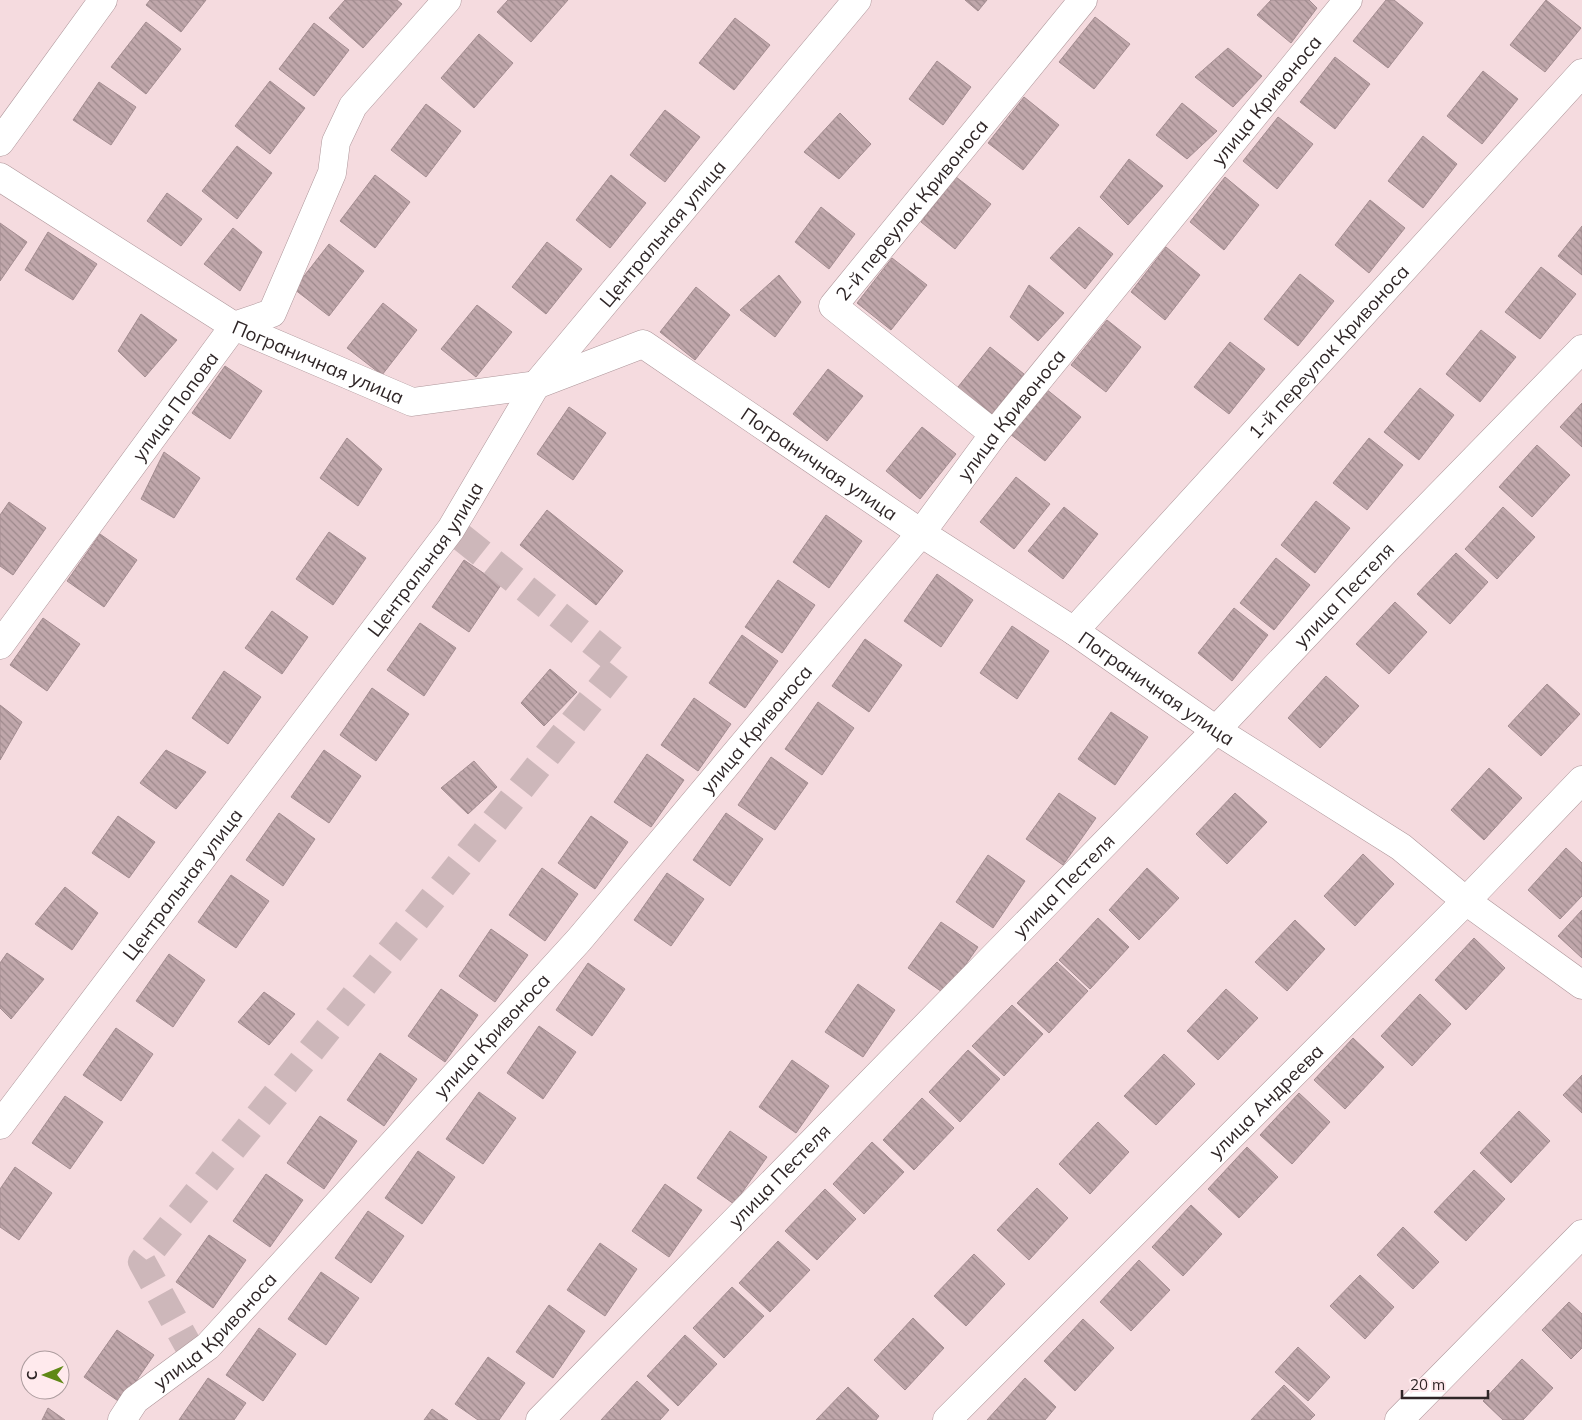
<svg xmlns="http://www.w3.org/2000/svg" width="1582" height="1420" viewBox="0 0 1582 1420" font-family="Mulish,sans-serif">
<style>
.building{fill:url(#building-back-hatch);stroke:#a48d91}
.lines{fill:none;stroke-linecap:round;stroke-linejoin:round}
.minor-tunnel{stroke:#cdb7ba;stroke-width:28;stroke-dasharray:28 14;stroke-linecap:butt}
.minor-casing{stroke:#ae969a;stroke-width:29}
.major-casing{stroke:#ae969a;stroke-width:29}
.minor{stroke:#fff;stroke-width:28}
.major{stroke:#fff;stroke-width:28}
.labels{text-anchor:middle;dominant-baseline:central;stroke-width:4;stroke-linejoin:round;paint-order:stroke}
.street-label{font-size:19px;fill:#2f2627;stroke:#ffeaed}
</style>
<defs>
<pattern id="building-back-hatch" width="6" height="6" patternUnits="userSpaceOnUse" patternTransform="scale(1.25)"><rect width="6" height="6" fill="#c0a7ab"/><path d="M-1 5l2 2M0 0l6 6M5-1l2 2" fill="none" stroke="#9c888b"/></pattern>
</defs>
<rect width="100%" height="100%" fill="#f5dbdf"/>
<path class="building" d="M150,0H206L181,32L146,5Z
M345,0H397L402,4L363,48L329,18Z
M508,0H568L531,42L497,12Z
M965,0H987L978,11Z
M1271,0H1309L1317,8L1291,43L1257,15Z
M1386,0H1394L1423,23L1388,68L1353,41Z
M1546,0L1581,28L1545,72L1510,45Z
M1095,17L1130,44L1094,89L1059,62Z
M735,18L770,45L734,90L699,63Z
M146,22L181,49L146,94L111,67Z
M314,23L349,50L314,96L279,69Z
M479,34L513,63L474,108L441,78Z
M1228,48L1262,76L1233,107L1195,77Z
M1335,57L1370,84L1335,129L1300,102Z
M937,61L971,87L943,125L909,99Z
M1483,71L1518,99L1482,144L1447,116Z
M270,81L305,108L270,154L235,126Z
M99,82L136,107L111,145L73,120Z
M1024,97L1059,125L1023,170L988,143Z
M1182,103L1217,131L1187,159L1156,135Z
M426,104L461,131L426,177L391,150Z
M665,110L700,137L665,182L630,155Z
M840,113L871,144L839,179L804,152Z
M1278,117L1313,144L1277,189L1243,161Z
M1423,136L1457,164L1423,208L1388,181Z
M237,146L272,173L237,219L202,191Z
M1129,159L1163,186L1128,225L1100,197Z
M375,175L410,202L375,248L340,221Z
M611,175L646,203L610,248L576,220Z
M956,177L991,204L955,249L921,222Z
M1225,177L1259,205L1224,250L1190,222Z
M167,193L202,219L181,246L147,221Z
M1370,200L1405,228L1369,273L1335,245Z
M821,207L855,234L829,269L795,242Z
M0,223L27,242L0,281Z
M1582,226V275L1558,256Z
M1079,227L1113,254L1085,289L1050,258Z
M233,228L262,252L240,291L204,264Z
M48,232L97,264L73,300L25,270Z
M547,242L582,269L546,314L512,287Z
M329,244L364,271L329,316L294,289Z
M1166,247L1200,275L1165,320L1131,292Z
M892,258L927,285L891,330L857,303Z
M1541,267L1576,294L1540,339L1505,312Z
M1300,274L1334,301L1298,346L1264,319Z
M779,275L801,302L775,337L740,310Z
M1029,285L1064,313L1038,341L1010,317Z
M696,287L730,315L695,360L660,332Z
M383,303L417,330L382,375L347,348Z
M477,305L512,332L476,377L441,349Z
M141,314L177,340L145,377L118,351Z
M1107,320L1141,347L1106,392L1071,365Z
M1481,330L1516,357L1480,402L1446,374Z
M1230,342L1265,369L1229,414L1194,387Z
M990,347L1024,374L988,419L954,392Z
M225,366L262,391L230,439L192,413Z
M828,369L863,396L827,441L793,414Z
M1420,388L1454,415L1419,460L1384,432Z
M1046,389L1081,417L1045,461L1010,434Z
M1582,403V447L1560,427Z
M569,407L606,433L573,480L537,454Z
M922,427L956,454L920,499L886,471Z
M347,438L382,469L358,506L320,478Z
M1369,438L1403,465L1367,510L1333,483Z
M1537,445L1570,475L1532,517L1499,487Z
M164,452L200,478L174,518L141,499Z
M1016,477L1050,504L1014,549L980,522Z
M1316,501L1350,528L1315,573L1281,545Z
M9,502L46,528L13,575L0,566V515Z
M1064,507L1098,534L1063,579L1028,551Z
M1503,507L1535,537L1497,579L1465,549Z
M547,510L623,571L596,605L520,545Z
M826,515L862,541L829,588L793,562Z
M329,532L366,558L333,605L296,579Z
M100,534L137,560L104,607L67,581Z
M1456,553L1488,582L1450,624L1417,594Z
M1276,558L1310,585L1274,630L1240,603Z
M464,560L501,585L469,632L432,607Z
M937,574L973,600L941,647L904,621Z
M778,580L815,605L782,653L745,627Z
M1395,602L1427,632L1389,674L1356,644Z
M1234,608L1268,635L1232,681L1198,653Z
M272,611L308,637L282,674L245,648Z
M43,618L80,644L47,691L10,665Z
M420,623L456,648L424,696L387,670Z
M1012,626L1049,651L1017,699L980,673Z
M742,635L778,661L745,708L709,683Z
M865,639L902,665L869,712L832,686Z
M550,669L577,692L544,726L521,703Z
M224,671L261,697L228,744L192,718Z
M1326,676L1359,706L1320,748L1288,718Z
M1547,684L1580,714L1541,756L1508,726Z
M372,688L409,714L376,761L340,735Z
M694,698L731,724L698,771L661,745Z
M818,702L854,728L822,775L785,749Z
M0,705L22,722L0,760Z
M1111,712L1148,737L1115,785L1078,759Z
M166,750L206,772L176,809L140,783Z
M324,750L361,776L329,823L291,797Z
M647,754L684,780L651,827L614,802Z
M771,757L808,783L775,830L738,805Z
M474,761L497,787L468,814L441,788Z
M1489,768L1522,798L1484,840L1451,810Z
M1059,793L1096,818L1063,865L1026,839Z
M1235,793L1267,822L1227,864L1196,834Z
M279,813L315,839L283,886L246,860Z
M726,813L763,839L730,886L693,860Z
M118,816L155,842L129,878L92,853Z
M591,816L628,842L595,889L558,863Z
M1566,848L1582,863V896L1560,919L1528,890Z
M1363,854L1394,884L1355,926L1324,896Z
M988,855L1025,881L993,928L956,902Z
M542,868L578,894L545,941L509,915Z
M1147,868L1179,898L1139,940L1109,910Z
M667,873L704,899L671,946L634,920Z
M231,875L269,901L236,948L198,922Z
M65,887L98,913L72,950L35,924Z
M1582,910V958L1558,936Z
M1098,918L1129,947L1090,989L1059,960Z
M1295,920L1325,949L1287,991L1255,962Z
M941,922L978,947L945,994L908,968Z
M491,929L528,955L495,1002L459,976Z
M1474,938L1505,968L1466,1010L1435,980Z
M7,953L44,979L11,1019L0,1008V963Z
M169,954L205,980L173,1027L136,1001Z
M1057,962L1088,991L1049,1033L1017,1003Z
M588,963L625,989L592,1036L556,1010Z
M858,984L895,1010L863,1057L825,1032Z
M441,989L478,1015L445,1062L408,1036Z
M1226,989L1258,1018L1218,1060L1187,1031Z
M264,992L295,1014L269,1045L238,1022Z
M1420,994L1451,1024L1412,1066L1381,1036Z
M1012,1005L1043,1034L1004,1076L972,1046Z
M539,1026L576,1052L543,1099L507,1073Z
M116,1028L153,1054L121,1101L83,1075Z
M1353,1038L1384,1067L1345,1109L1314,1080Z
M968,1050L1000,1079L960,1122L929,1092Z
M380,1053L417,1079L384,1126L347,1100Z
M1164,1054L1195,1084L1156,1125L1124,1096Z
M792,1060L829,1086L796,1133L759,1107Z
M1582,1075V1113L1563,1095Z
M479,1092L516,1118L483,1164L446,1139Z
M1299,1093L1330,1122L1292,1164L1260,1135Z
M65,1096L103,1122L70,1169L32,1143Z
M922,1098L954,1128L914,1170L883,1140Z
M1519,1111L1550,1141L1511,1183L1480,1153Z
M320,1116L357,1141L324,1189L287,1163Z
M1098,1122L1129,1152L1090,1194L1059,1164Z
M730,1131L767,1157L734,1204L697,1178Z
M872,1142L904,1172L864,1214L833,1184Z
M1247,1147L1278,1177L1239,1218L1208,1189Z
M418,1151L455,1177L422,1224L385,1198Z
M15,1167L52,1193L19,1240L0,1227V1189Z
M1474,1170L1505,1199L1466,1241L1434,1212Z
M266,1174L303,1200L270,1247L233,1221Z
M665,1184L702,1210L669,1257L632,1231Z
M1037,1188L1068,1218L1029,1260L997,1230Z
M825,1189L856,1219L817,1260L785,1231Z
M1191,1205L1222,1234L1183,1276L1152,1247Z
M368,1211L404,1236L371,1283L335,1258Z
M1403,1227L1439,1262L1413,1289L1377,1255Z
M209,1235L246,1260L213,1308L176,1282Z
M778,1241L810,1270L770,1312L739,1283Z
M600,1243L637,1269L605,1316L567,1290Z
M974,1254L1005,1284L966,1326L934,1296Z
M1139,1260L1170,1290L1131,1331L1100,1302Z
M321,1272L359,1298L326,1345L288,1319Z
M1360,1275L1394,1307L1365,1339L1330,1306Z
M732,1287L764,1316L724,1358L693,1328Z
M1569,1302L1582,1314V1348L1571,1359L1542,1330Z
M549,1305L585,1331L553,1378L516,1352Z
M913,1318L944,1348L905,1390L874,1360Z
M1083,1319L1114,1348L1075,1391L1044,1361Z
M259,1328L296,1354L263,1401L226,1375Z
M117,1330L154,1355L121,1403L84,1377Z
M685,1335L717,1364L678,1406L647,1376Z
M1298,1347L1330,1377L1308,1401L1275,1372Z
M488,1357L525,1383L499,1420H478L455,1404Z
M1522,1359L1553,1388L1523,1420H1503L1483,1401Z
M208,1378L246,1403L234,1420H179Z
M1025,1378L1056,1407L1045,1420H987Z
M637,1381L669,1410L660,1420H601Z
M1284,1385L1315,1415L1310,1420H1251Z
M848,1387L879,1416L876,1420H816Z
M48,1408L65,1420H42Z
M432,1409L448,1420H424Z"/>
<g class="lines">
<path class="minor-tunnel" d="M194,1356L142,1262L620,664L451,529"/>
<g class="minor-casing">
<g id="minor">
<path id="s1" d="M0,177L234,326L412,402L536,385L643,344L921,533L1074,631L1216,730L1401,847L1466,901L1582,985"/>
<path id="s2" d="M994,434L833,306L1083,0"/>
<path id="s3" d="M1074,631L1582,73"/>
<path id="s4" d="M0,645L234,326L272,313L332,173L336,142L353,106L447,0"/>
<path id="s5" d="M0,1125L451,529L536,385L857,0"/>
<path id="s6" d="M122,1420L135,1400L208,1346L579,940L921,533L994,434L1348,0"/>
<path id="s7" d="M540,1420L1216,730L1388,548L1582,349"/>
<path id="s8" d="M947,1420L1466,901L1582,780"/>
<path d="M1399,1420L1582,1234"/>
</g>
</g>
<g class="major-casing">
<path id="major" d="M0,142L103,0"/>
</g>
<use href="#minor" class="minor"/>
<use href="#major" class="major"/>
</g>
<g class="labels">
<g class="street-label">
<text stroke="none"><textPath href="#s6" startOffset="1750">улица Кривоноса</textPath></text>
<text stroke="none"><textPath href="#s2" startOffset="330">2-й переулок Кривоноса</textPath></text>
<text stroke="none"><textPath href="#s5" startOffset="1112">Центральная улица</textPath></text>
<text stroke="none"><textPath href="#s3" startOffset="378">1-й переулок Кривоноса</textPath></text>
<text stroke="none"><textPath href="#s1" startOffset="369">Пограничная улица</textPath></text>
<text stroke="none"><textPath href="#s4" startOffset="296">улица Попова</textPath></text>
<text stroke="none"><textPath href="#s6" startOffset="1345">улица Кривоноса</textPath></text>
<text stroke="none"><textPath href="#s1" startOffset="924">Пограничная улица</textPath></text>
<text stroke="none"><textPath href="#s5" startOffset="708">Центральная улица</textPath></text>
<text stroke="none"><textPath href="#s7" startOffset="1152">улица Пестеля</textPath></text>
<text stroke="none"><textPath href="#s1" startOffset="1329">Пограничная улица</textPath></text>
<text stroke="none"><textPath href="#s6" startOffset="940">улица Кривоноса</textPath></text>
<text stroke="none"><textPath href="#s5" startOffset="302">Центральная улица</textPath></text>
<text stroke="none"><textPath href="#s7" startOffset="748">улица Пестеля</textPath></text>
<text stroke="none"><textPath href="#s6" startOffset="535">улица Кривоноса</textPath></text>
<text stroke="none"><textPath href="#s8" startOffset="451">улица Андреева</textPath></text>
<text stroke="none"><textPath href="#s7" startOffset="342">улица Пестеля</textPath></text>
<text stroke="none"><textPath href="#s6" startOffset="130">улица Кривоноса</textPath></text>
</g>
</g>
<g transform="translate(45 1375) rotate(269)"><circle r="24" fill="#ffeaed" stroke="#ac9c9e"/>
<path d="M0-4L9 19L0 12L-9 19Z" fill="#5f8815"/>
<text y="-8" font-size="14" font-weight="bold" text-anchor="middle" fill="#2f2627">С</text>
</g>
<path d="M1402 1390v8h86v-8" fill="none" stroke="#2f2627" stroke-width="2.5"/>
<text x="1410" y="1390" font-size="15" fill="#2f2627" stroke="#ffeaed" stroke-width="4" paint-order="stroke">20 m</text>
</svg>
